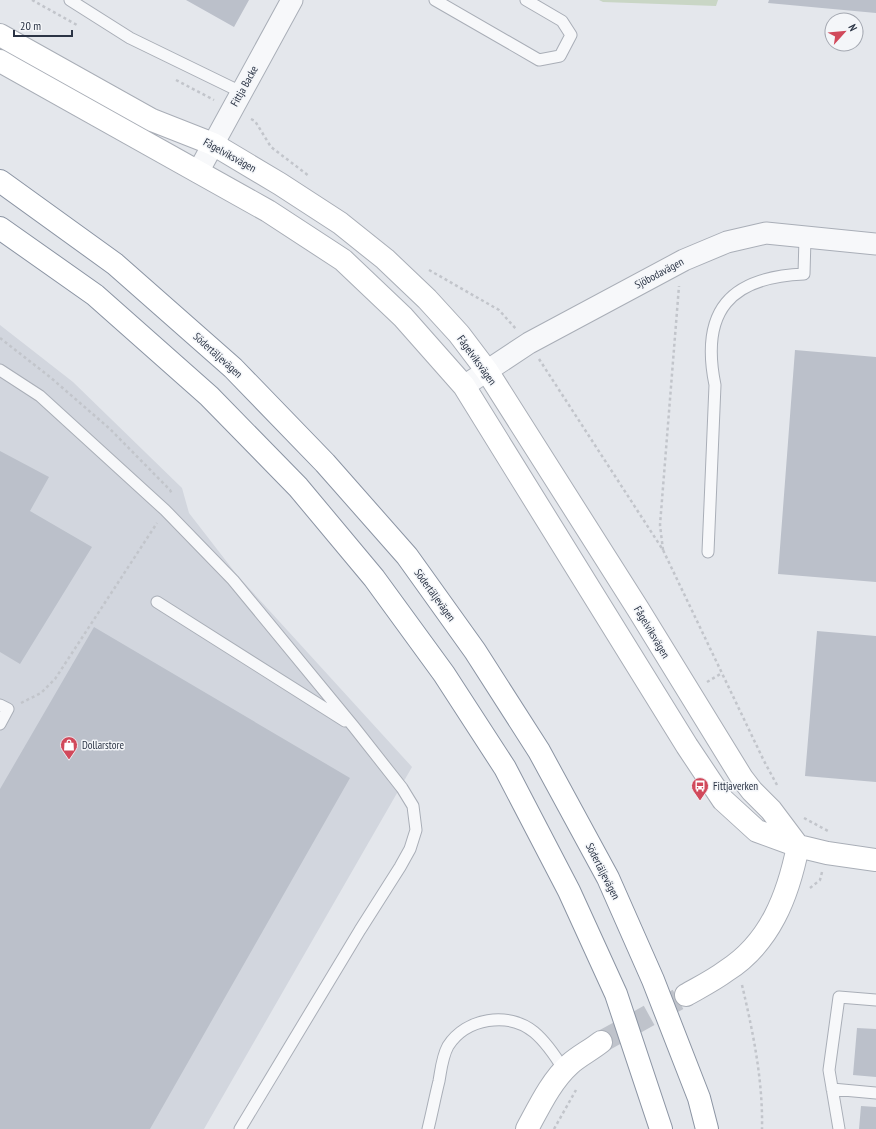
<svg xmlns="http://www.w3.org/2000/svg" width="876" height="1129" viewBox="0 0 876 1129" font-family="'PT Sans Narrow',sans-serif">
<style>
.built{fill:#d2d6de}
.green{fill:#c9d6c5}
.pier{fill:#e4e7ec}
.building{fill:#bbc0ca}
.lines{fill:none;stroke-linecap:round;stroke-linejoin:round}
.secondary-tunnel{stroke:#bfc3cb;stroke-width:22;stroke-dasharray:22 11;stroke-linecap:butt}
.lane-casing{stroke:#a9aeb7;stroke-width:13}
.street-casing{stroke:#a9aeb7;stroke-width:23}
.secondary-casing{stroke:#a9aeb7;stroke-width:24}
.highway-casing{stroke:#8b94a3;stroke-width:24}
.path{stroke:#c2c5cb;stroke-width:2.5;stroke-dasharray:3 3;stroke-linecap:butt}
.lane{stroke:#f7f8fa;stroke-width:11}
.street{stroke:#f7f8fa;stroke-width:21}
.secondary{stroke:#fff;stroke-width:22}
.highway{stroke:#fff;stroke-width:22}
.labels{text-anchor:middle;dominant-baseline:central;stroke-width:3;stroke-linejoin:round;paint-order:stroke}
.street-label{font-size:11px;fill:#2b3445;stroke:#f4f6f9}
.poi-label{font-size:11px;fill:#2b3445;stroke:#f4f6f9;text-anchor:start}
</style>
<rect width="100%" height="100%" fill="#e4e7ec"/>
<path class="built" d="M0,325L73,382L182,488L189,513L237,575L412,767L204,1129H0Z"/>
<path class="green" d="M599,0H718L716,6L603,2Z"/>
<path class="pier" d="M724,1106H727L733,1129H690L686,1116Z
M677,1118L681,1129H642L643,1127Z"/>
<path class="building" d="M186,0H249L234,27Z
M769,0H876V13L768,3Z
M795,350L876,357V582L778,574Z
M0,451L49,477L30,511L92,547L20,664L0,652Z
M94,627L350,778L150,1129H0V789Z
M817,631L876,636V782L805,776Z
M857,1028L876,1029V1077L853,1075Z
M861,1106L876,1107V1129H859Z"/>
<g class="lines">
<path class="secondary-tunnel" d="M601,1042L686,995"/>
<g class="lane-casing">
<path id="lane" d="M70,0L130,38L241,92
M435,0L539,60L560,56L571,35L562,21L526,0
M0,370L40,396L165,510L233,580L354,727L402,788L413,806L416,830L410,849L400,867L360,930L240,1129
M708,552L715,385C700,311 730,277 804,274L805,238
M157,602L345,721
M0,705L8,709L0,724
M832,1089L876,1093
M428,1129C432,1113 435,1097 439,1081C441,1070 442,1057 448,1046C466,1018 508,1011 534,1032C546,1042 556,1057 564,1070
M839,1129L829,1070L839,997L876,1000"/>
</g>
<g class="street-casing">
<path id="street" d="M198,172L292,0
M464,386L529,343L684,260L727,242L766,233L876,244"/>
</g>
<g class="secondary-casing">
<path id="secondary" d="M0,35L152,120L213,144L280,184L340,223L385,259L427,299L459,334L487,371L638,609L742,778L752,791L771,810L798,846
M0,61L268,211L343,260L403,317L464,386L687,746L723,800L757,831L798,846L827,853L876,860
M686,995C700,987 714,980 726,971C770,943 788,896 798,846
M527,1129C539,1107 551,1081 570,1064C579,1056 591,1050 601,1042"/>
</g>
<g class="highway-casing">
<path id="highway" d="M0,181L115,264L233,368L325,463L407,556L475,651L539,751L608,878L653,980L699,1098L707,1129
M0,228L95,295L209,396L298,487L374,578L444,674L505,768L569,891L616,994L661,1129"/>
</g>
<path class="path" d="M32,0L77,25
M176,80L214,100
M251,119L255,121L271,147L309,176
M429,270L499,310L516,329
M0,338L50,377L110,429L170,490L172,494
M539,359L663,550L764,761L777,785
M663,550L660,525L679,286
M707,682L722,673
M21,703L41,693L55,679L157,523
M804,818L828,831
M810,888L820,880L822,872
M742,985C753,1032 763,1080 762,1129
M554,1129L576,1090"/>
<use href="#lane" class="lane"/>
<use href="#street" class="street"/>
<use href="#secondary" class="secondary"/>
<use href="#highway" class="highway"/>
</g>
<defs>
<g id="shop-pin" transform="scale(0.9)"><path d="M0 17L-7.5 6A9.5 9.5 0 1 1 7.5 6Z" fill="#d1495b" stroke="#f4f6f9"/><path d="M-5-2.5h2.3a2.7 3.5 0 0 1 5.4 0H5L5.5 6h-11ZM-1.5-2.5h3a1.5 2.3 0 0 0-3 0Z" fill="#fff"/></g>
<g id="bus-pin" transform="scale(0.9)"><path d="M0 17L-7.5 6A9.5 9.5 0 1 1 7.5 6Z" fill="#d1495b" stroke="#f4f6f9"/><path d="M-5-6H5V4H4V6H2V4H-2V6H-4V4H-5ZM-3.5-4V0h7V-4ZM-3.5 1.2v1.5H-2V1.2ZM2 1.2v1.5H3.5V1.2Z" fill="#fff"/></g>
</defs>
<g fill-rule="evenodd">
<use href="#shop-pin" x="69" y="745"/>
<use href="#bus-pin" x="700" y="786"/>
</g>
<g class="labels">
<g class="street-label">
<text transform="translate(244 86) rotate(-61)">Fittja Backe</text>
<text transform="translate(230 155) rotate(29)">Fågelviksvägen</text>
<text transform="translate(659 273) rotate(-28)">Sjöbodavägen</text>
<text transform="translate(218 355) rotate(42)">Södertäljevägen</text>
<text transform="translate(477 360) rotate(54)">Fågelviksvägen</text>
<text transform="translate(435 595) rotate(54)">Södertäljevägen</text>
<text transform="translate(652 632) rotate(59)">Fågelviksvägen</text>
<text transform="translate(603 871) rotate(63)">Södertäljevägen</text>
</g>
<g class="poi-label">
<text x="82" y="745">Dollarstore</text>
<text x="713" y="786">Fittjaverken</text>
</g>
</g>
<g transform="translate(844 32) rotate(63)"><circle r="19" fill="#f4f6f9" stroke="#a4a8b1"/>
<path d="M0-3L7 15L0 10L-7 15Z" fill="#d1495b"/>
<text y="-6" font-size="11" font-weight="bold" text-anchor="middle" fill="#2b3445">N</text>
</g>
<path d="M14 30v6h58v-6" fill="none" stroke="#2b3445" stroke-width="2"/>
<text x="20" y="30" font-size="12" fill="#2b3445" stroke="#f4f6f9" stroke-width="3" paint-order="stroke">20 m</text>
</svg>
